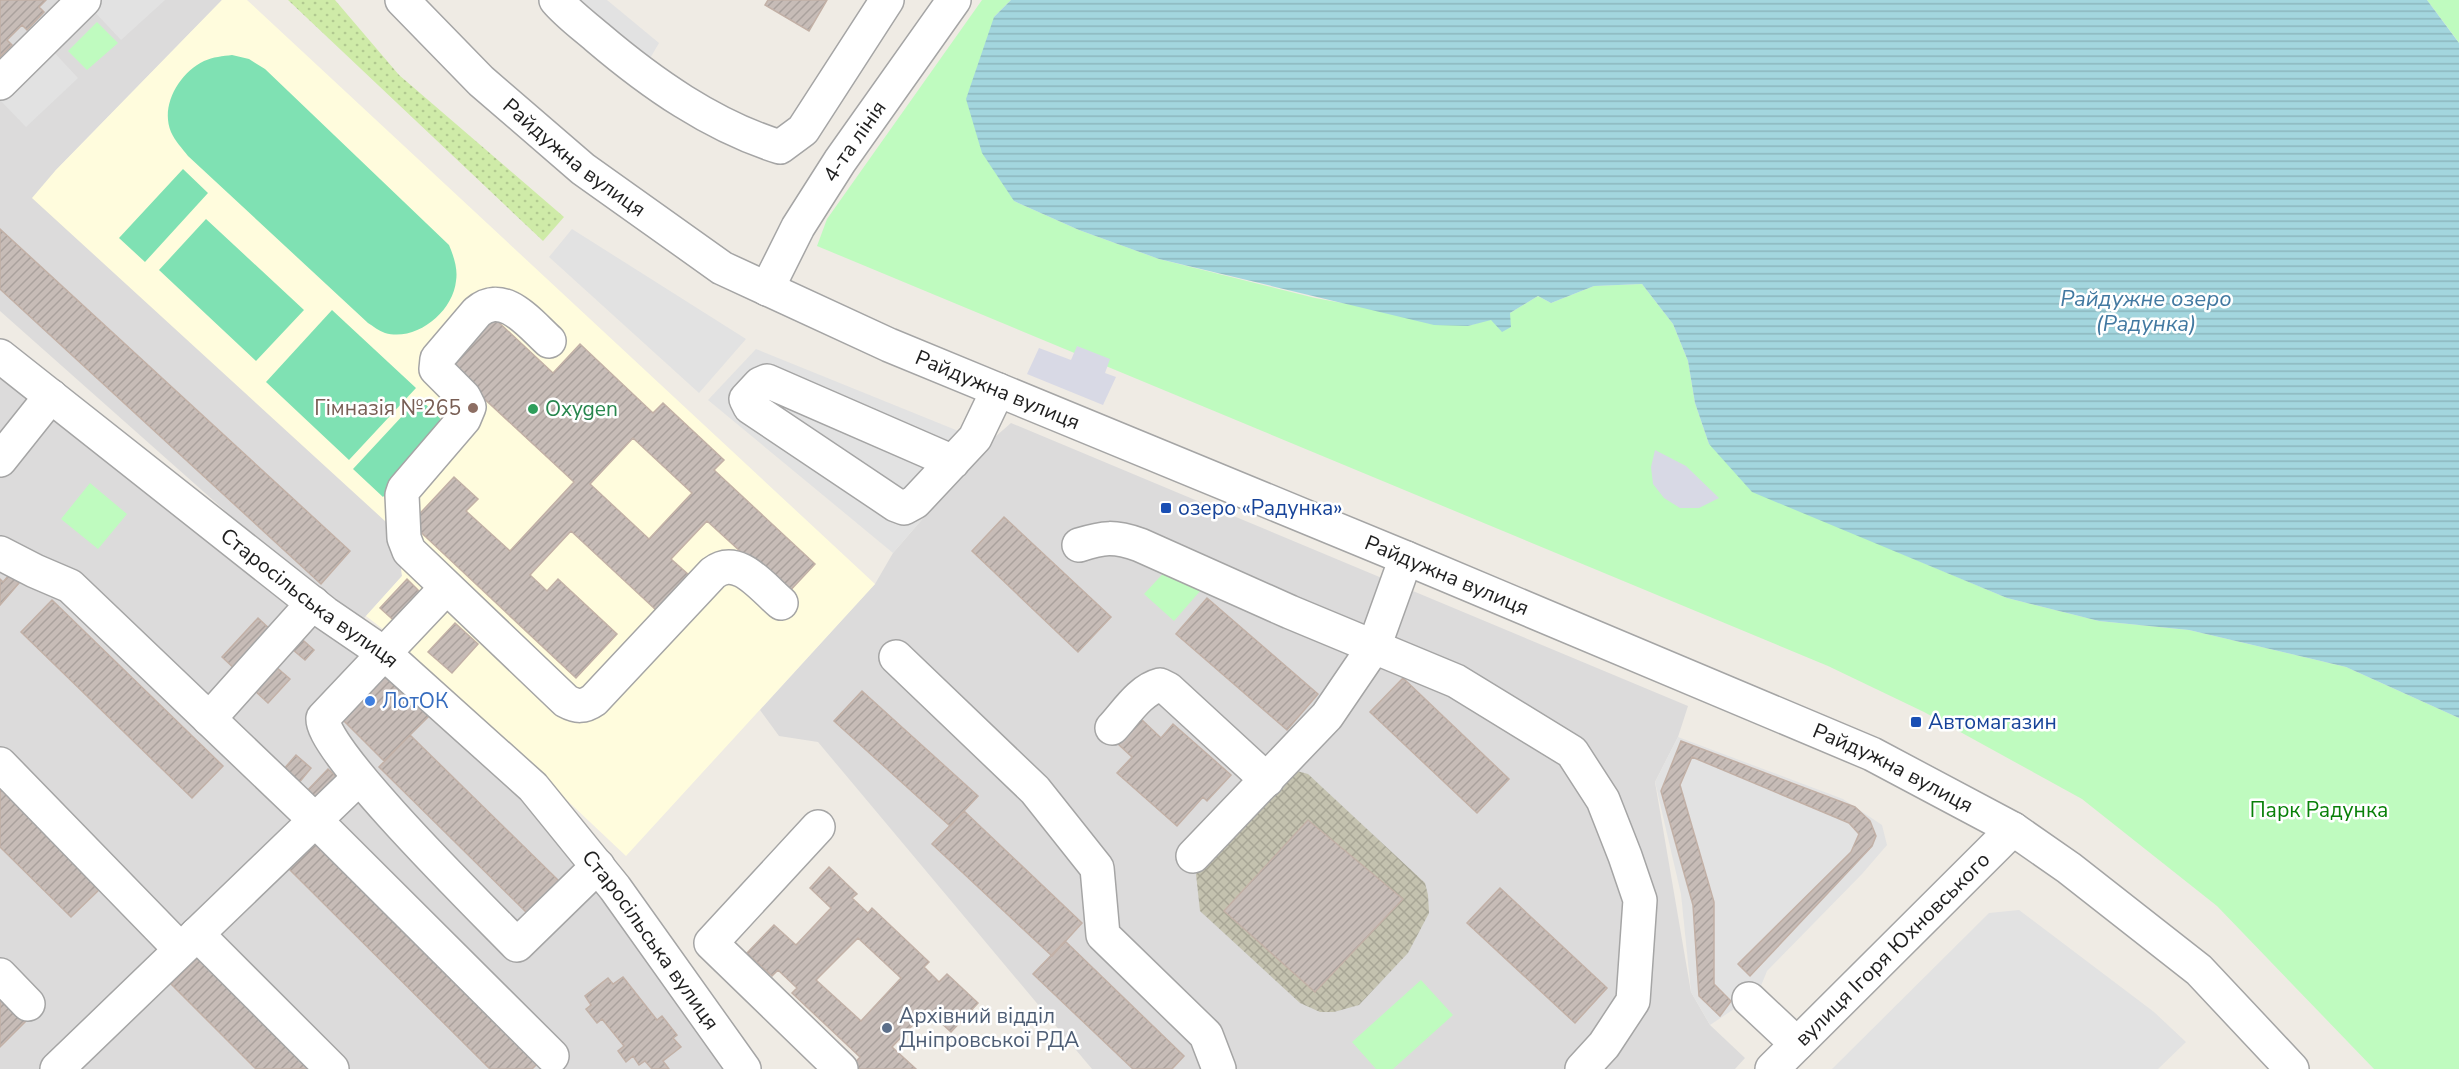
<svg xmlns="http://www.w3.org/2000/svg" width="2459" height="1069" viewBox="0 0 2459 1069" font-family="'Nunito Sans',sans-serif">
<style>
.residential{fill:#dcdbdb}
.education{fill:#fffcdd}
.construction{fill:url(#construction-cross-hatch)}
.grass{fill:url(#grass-dots)}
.park{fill:#bffbbf}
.pitch{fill:#7fe1b3}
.parking{fill:#e2e2e2}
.plaza{fill:#d8d9e5}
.water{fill:url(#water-rules)}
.building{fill:url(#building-hatch);stroke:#c2b0a6;stroke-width:1.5;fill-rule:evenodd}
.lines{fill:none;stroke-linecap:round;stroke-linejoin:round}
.minor-casing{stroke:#a5a5a5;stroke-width:36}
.minor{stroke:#fff;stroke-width:33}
.education-dot{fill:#8d6e63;stroke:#fff;stroke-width:2}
.leisure-dot{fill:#2e9e5b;stroke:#fff;stroke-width:2}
.transit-dot{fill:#1a4fb4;stroke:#fff;stroke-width:2}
.shop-dot{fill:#3f7fe0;stroke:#fff;stroke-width:2}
.service-dot{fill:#5c6f8a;stroke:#fff;stroke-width:2}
.labels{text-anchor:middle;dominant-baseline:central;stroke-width:5;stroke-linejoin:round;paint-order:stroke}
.street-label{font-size:21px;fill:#1e1e1e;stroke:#fff}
.education-label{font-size:21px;fill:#785e54;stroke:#fff;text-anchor:end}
.leisure-label{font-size:21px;fill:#27864d;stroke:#fff;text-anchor:start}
.transit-label{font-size:21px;fill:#164399;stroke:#fff;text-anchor:start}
.shop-label{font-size:21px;fill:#366cbe;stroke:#fff;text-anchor:start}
.park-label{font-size:21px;fill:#088008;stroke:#fff}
.service-label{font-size:21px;fill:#4e5e75;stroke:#fff;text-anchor:start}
.water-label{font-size:22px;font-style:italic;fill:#4279a1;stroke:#fff}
</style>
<defs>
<pattern id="construction-cross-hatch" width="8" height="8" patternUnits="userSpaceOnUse" patternTransform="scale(1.5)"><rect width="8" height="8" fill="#c4c2af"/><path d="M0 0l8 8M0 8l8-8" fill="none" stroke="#a8a696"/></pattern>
<pattern id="grass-dots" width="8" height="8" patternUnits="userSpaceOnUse" patternTransform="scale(1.5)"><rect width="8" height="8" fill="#cfeba8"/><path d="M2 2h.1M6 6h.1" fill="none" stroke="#b1c990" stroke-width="1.8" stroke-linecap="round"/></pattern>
<pattern id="water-rules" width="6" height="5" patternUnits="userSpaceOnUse" patternTransform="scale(1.5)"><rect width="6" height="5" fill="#a3d6de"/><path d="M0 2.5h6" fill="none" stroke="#8cb7be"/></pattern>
<pattern id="building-hatch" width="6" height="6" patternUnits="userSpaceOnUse" patternTransform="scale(1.5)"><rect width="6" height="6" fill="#c7bcb7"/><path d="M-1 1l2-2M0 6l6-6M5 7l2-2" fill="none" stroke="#aaa19d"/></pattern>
</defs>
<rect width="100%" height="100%" fill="#efebe4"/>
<path class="residential" d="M0,0H222L55,171L397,532L402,576L356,627L0,311Z
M0,368L394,677L509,780L562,838L728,1069H0Z
M1011,423L1688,706L1678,737L1655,782L1691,992L1710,1025L1745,1058L1735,1069H1092L818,742L779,736L760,710L875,584L893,553L988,443Z"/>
<path class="education" d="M222,0H247L875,584L626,856L397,640L366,616L402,576L397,532L32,198L55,171Z"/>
<path class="construction" d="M1297,771L1308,774L1425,883L1428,895L1429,913L1408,953L1359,1005L1334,1012H1320L1300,1003L1200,911L1196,874L1289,773Z"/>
<path class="grass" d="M288,0H335L399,75L564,217L543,241Z"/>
<path class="park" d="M982,0H1011L994,17L1014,201L1079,230L1159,259L1315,298L1468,326L1510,313L1538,296L1551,303L1594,286L1642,284L1673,324L1688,361L1695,403L1709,444L1900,553L2007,598L2099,621L2189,630L2346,667L2459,718V1069H2374L2217,906L2082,799L1924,712L1828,666L817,246L827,219Z
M2427,0H2459V43L2457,40Z
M97,22L118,43L87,70L68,51Z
M90,483L127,514L98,549L61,519Z
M1172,564L1201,590L1174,621L1144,594Z
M1421,980L1453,1015L1393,1069H1376L1352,1042Z"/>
<path class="pitch" d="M232,55L249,59L265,69L449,245C454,257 458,269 456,281C453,312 416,342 385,333C379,331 373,326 368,323L188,156C182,148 175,141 171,132C160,106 179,73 204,61C213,57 223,56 232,55Z
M183,169L208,193L145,262L119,238Z
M206,219L304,310L256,361L159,270Z
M332,310L416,388L349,460L266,382Z
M419,398L449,427L383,497L353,469Z"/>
<path class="parking" d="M99,0H165L121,40L91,8Z
M557,0H607L659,43L642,72Z
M50,48L78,78L26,127L0,100V95Z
M572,229L746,339L699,393L549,257Z
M756,349L988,443L893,553L708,400Z
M1678,737L1843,799L1882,825L1887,845L1862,874L1767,971L1758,993L1710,1025L1691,992L1681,894L1655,782Z
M2019,910L2154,1012L2186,1042L2158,1069H1832L1989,913Z"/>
<path class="plaza" d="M1077,346L1110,359L1105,373L1116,377L1103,405L1027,374L1039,348L1071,360Z
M1655,450L1686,466L1719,498L1699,508H1680L1664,498L1653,484L1651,467Z"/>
<path class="water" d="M1011,0H2427L2459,43V718L2346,667L2189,630L2099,621L2007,598L1752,492L1709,444L1695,403L1688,361L1673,324L1642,284L1594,286L1551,303L1538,296L1510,313L1511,327L1502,332L1491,320L1468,326L1434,325L1159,259L1079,230L1014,201L982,153L966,99L994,17Z"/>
<path class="building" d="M0,0H46L39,7L44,12L27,30L22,25L7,40L12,45L0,57Z
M768,0H827L809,31L765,5Z
M0,229L350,551L321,584L0,289Z
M494,318L553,373L580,344L653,413L663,403L724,460L714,470L815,564L787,594L707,521L671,559L689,575L656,610L571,531L530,575L547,591L558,579L617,634L576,678L411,523L454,477L478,499L466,511L510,551L574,482L449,366ZM633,438L692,493L649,539L590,484Z
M1004,517L1111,617L1078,652L972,551Z
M9,575L19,583L0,605V579L3,582Z
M407,579L426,598L400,626L380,608Z
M1207,598L1318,694L1287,730L1176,634Z
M52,600L223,766L192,798L21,632Z
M258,618L274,633L238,672L222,657Z
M455,623L478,644L452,673L428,652Z
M295,633L314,650L305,660L286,644Z
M389,664L435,710L384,761L338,715Z
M275,666L290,679L268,703L253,689Z
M1403,678L1509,779L1477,813L1370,712Z
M862,691L978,796L950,826L834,721Z
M1141,719L1161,738L1173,724L1231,775L1207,801L1203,797L1177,826L1117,773L1132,757L1118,744Z
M410,735L562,884L530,916L379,767Z
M1681,741L1855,807L1870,821L1876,836L1872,846L1750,976L1738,964L1851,852L1859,834L1849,823L1692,757L1680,785L1714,902V984L1731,1001L1720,1016L1699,996L1693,905L1661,791Z
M296,755L311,768L298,784L283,770Z
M328,769L343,783L319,808L304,794Z
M0,786L102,887L71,917L0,847Z
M964,811L1082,923L1052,956L932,844Z
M1308,820L1403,899L1315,992L1224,911Z
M315,833L542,1059L532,1069H490L284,864Z
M829,867L857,894L852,898L868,913L872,908L929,962L924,967L939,982L947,974L978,1003L951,1032L927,1010L892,1047L916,1069H859L854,1064L860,1057L792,993L797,988L778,970L772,976L747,953L774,925L796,945L831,908L810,888ZM858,938L901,978L861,1021L816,980Z
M1500,888L1607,988L1575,1023L1467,923Z
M1065,941L1184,1056L1172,1069H1133L1033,974Z
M202,953L318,1069H256L171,984Z
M623,977L657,1020L662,1016L677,1035L673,1038L681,1047L663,1061L669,1069H652L645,1061L639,1065L633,1056L626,1062L618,1051L624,1046L602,1019L597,1023L586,1009L591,1005L585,996L608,978L613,984Z
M0,989L29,1018L0,1047Z"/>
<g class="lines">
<g class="minor-casing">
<g id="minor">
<path id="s1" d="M402,0L481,81L583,169L722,268L889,345L1406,558L1872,754L2013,829L2069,868L2199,970L2292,1069"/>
<path d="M556,0C568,14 583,25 597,37C651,83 712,126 780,147L803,130L887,0"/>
<path d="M0,83L84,0"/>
<path id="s2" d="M767,289L798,227L840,161L954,0"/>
<path d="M549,341C530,324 504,289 477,312L437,359L436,369L464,397L469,407L464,419L404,489L402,495L404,538L409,551L566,701C577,707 584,707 594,700L713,573C738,554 761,586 781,603"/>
<path id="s3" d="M0,356L325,613L385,654L533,787L615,888L744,1069"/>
<path d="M0,460L51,396"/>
<path d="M953,462L767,381L760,384L746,399L750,407L896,505L904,508L915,502L975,438L998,390"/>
<path d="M1079,545C1104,537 1114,536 1140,545L1290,612L1456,681L1572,752L1603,800L1625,856L1640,900L1633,1001L1604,1045L1582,1069"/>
<path d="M0,553L35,571L70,586L315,820L552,1056"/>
<path d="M446,588L323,718C319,749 487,914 517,945L598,866"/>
<path d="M896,657L1035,790L1097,868L1103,935L1206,1035L1219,1069"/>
<path d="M209,719L313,603"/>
<path d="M1112,728C1126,713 1140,690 1160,685L1168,689L1267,780"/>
<path d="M0,764L180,949"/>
<path d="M818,827L711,943L841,1069"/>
<path d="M1193,856L1327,716L1374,647L1406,558"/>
<path d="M197,934L332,1069"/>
<path d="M0,975L28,1004"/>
<path d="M1749,999L1797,1044"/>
<path d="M57,1069L359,778"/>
<path id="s4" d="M1772,1069L2013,829"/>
</g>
</g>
<use href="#minor" class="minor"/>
</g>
<circle class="education-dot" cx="473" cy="408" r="6"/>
<circle class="leisure-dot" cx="533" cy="409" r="6"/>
<g class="transit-dot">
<rect x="1160" y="502" width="12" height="12" rx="3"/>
<rect x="1910" y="716" width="12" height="12" rx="3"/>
</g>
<circle class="shop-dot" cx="370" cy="701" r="6"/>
<circle class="service-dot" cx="887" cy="1028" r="6"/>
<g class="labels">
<g class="street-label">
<text stroke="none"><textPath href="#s2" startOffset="172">4-та лінія</textPath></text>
<text stroke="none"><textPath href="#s1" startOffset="234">Райдужна вулиця</textPath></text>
<text stroke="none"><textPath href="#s1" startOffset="720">Райдужна вулиця</textPath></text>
<text stroke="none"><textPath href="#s1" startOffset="1206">Райдужна вулиця</textPath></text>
<text stroke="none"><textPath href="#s3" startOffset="393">Старосільська вулиця</textPath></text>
<text stroke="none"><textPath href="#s1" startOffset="1692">Райдужна вулиця</textPath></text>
<text stroke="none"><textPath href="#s3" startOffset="879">Старосільська вулиця</textPath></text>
<text stroke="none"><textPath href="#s4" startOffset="170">вулиця Ігоря Юхновського</textPath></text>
</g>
<g class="education-label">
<text x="461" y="408">Гімназія №265</text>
</g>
<g class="leisure-label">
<text x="545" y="409">Oxygen</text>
</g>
<g class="transit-label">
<text x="1178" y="508">озеро «Радунка»</text>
<text x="1928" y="722">Автомагазин</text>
</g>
<g class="shop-label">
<text x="382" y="701">ЛотОК</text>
</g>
<g class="park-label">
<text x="2319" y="810">Парк Радунка</text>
</g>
<g class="service-label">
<text x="899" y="1016">Архівний відділ<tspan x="899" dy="24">Дніпровської РДА</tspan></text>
</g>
<g class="water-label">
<text x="2146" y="299">Райдужне озеро<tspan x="2146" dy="25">(Радунка)</tspan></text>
</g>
</g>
</svg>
